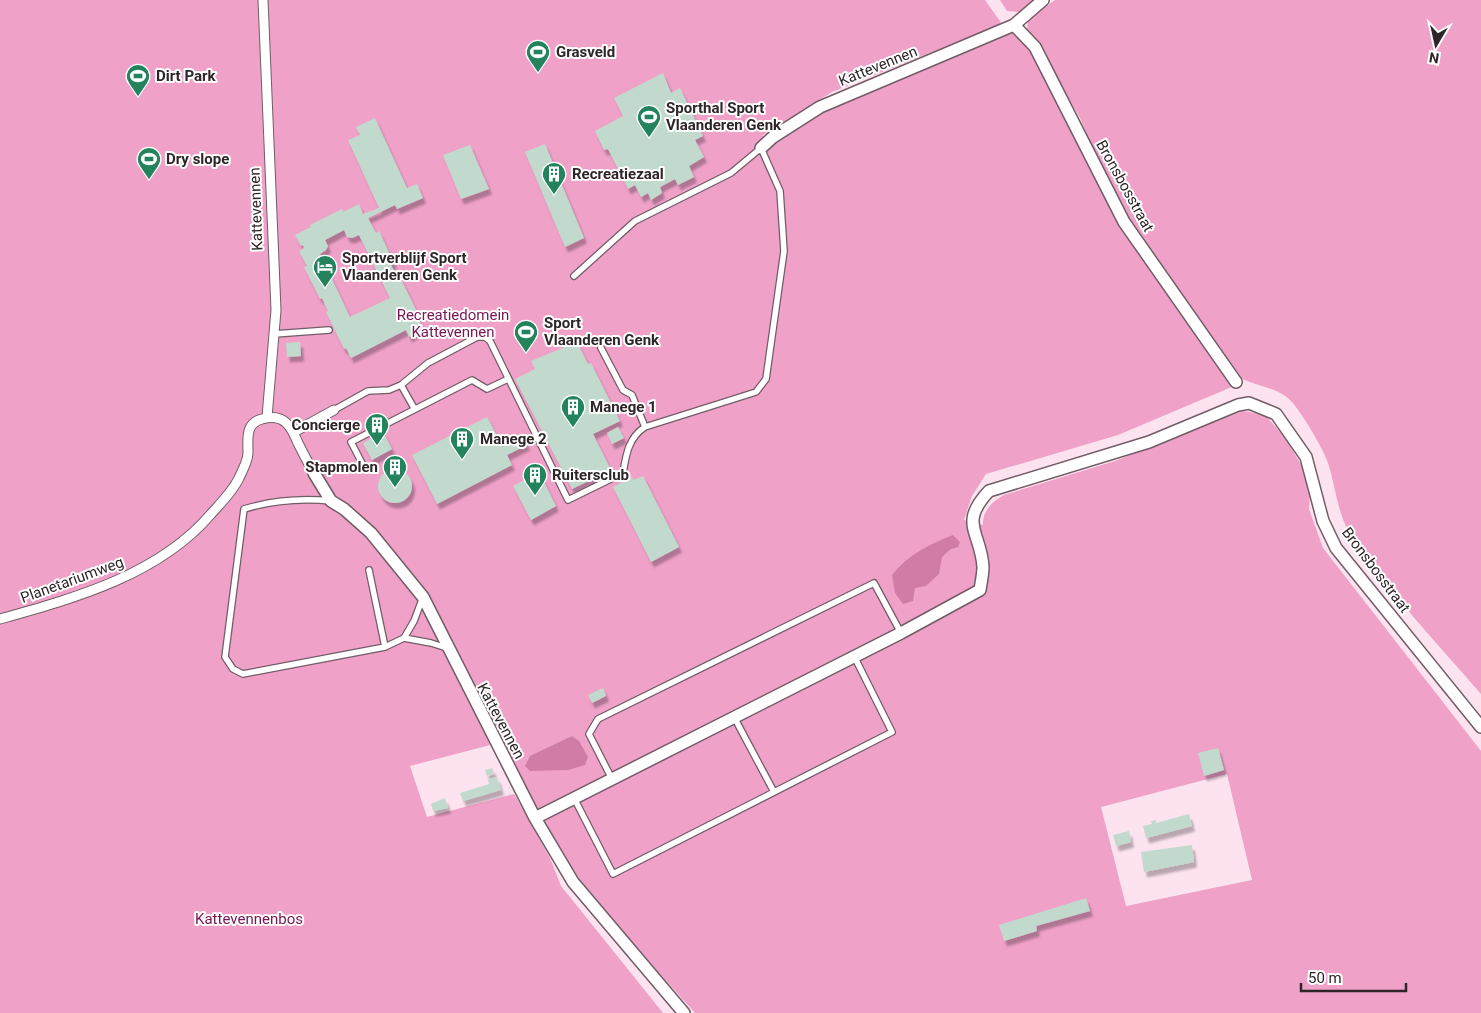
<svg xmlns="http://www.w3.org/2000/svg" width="1481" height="1013" viewBox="0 0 1481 1013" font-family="Roboto,sans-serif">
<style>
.green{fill:#efa1c8;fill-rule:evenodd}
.water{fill:#cf7da7}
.building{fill:#c2dacd;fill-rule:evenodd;filter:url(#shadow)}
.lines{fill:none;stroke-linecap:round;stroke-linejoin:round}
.service-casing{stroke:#725c66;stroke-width:8}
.pedestrian-casing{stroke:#725c66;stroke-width:11}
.minor-casing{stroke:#725c66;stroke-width:14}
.service{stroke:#fff;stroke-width:5.5}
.pedestrian{stroke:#fff;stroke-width:9}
.minor{stroke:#fff;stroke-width:11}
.labels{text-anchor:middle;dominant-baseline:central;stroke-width:4;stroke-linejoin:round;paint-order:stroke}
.poi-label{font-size:15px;font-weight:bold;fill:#2e2529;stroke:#fff;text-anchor:start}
.street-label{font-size:15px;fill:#2e2529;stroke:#fff}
.park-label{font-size:15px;fill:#771652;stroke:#fff}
</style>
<defs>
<filter id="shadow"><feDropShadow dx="3" dy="5.5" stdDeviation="1" flood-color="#0004"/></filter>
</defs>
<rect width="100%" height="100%" fill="#fce3ef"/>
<path class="green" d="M0,0H985L1002,24L832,92L763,135L768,146L815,115L1013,30L1033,51L1121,225L1154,276L1234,386L1118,435L986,474L972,496L964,520L983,525C982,511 993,501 1004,495L1115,461L1242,411L1250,412L1267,417L1286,439L1306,473L1310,492L1309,509L1323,548L1481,751V1013H695L590,896L544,823L474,685L463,688L485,730L490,745L410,766L427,817L514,794L550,858L561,886L663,1013H0ZM1227,774L1252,880L1126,906L1101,807Z
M1000,0H1033L1019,12L1007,11Z
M1055,0H1481V694C1437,643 1388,592 1351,535C1337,514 1336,487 1328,463C1323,448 1302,413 1291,401C1276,386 1253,386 1236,376L1138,234L1102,168L1080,118L1042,53L1027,31L1028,19Z"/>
<path class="water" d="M953,535L960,542L958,547L951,549L942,557L939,574L926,586L915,588L913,601L903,604L895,593L892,575C907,555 930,544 953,535Z
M572,736L579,741L588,757L585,765L568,770L530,771L525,766L530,756Z"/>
<path class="building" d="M663,73L671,93L680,88L703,136L695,140L704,157L689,166L694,177L678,185L675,179L660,187L662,193L651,200L648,193L641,197L635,185L628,189L608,149L604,150L595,131L623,116L614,98Z
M375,118L407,188L417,184L423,198L397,209L395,205L368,218L376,233L379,231L394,263L391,265L398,278L400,277L419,316L417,317L421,324L414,328L416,333L409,337L406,330L351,358L346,348L344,349L326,312L328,311L322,298L320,299L304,267L307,266L299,251L304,248L303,245L301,246L295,235L311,227L310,225L342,209L343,212L359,204L363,214L379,208L348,140L360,135L356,127ZM344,230L347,237L352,238L359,235L390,298L350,317L320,254L326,250L328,246L325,240Z
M545,144L584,238L565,247L525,152Z
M470,145L489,189L461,199L443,155Z
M300,342L301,356L287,357L286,343Z
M577,342L588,364L591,363L620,421L593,434L611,470L572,489L515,379L535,369L531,361Z
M487,417L503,447L523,436L527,445L507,455L512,465L437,504L412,455Z
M618,427L624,438L612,444L607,433Z
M383,432L392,449L372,460L363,443Z
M378 486a17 17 0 1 1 34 0a17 17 0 1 1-34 0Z
M539,472L556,506L531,520L513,486Z
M643,476L679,547L651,562L613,487L632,477L633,480Z
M603,688L606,696L592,703L588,695Z
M1218,748L1224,770L1204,776L1198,753Z
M492,768L494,773L487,776L485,770Z
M497,777L501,790L463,801L460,793L489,784L488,779Z
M445,798L448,808L433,811L431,804Z
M1189,814L1192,826L1146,838L1143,826L1152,824L1151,821L1156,820V823Z
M1129,831L1131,842L1116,846L1113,835Z
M1192,845L1194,862L1144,872L1141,852Z
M1086,898L1090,911L1036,926L1037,931L1004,941L999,925Z"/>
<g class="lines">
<g class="service-casing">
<path id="service" d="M274,334L329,330
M477,337H485L490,341L568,500L623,473C626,454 629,437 645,427L756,392L766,379L784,251L780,191L761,148L731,173L635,221L574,276
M601,348L623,390L632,395L645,427
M401,385L414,408
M334,410L368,391L389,390L401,385L428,363L479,336
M363,465L351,442L472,380L487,389L508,379
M331,501C300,498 274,500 244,509L225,657L233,669L243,674L385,647L404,638L431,643L447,648
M369,570L385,647
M404,638L414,621L423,597
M734,717L774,792
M612,779L589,734L598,719L874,583L901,633
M574,798L613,874L892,732L854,656"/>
</g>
<g class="pedestrian-casing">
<path id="pedestrian" d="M263,0L276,310L267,417
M294,432L334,410
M0,619C75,598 159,575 211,514C220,504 233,491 239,478C242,472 248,460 248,453C248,439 245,423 262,419C284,413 291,426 298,443C303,453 308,463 314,473"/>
</g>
<g class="minor-casing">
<path id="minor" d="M1014,25L1035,47L1124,222L1236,382
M761,148L773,137L820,107L1014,25L1043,0
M314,473L331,501L344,509L371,533L423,597L535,818L573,882L684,1013
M535,818L901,633L980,590C981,583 983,574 983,567C981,532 958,524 989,491L1149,442L1238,405L1249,403L1276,414L1306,457L1323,521L1336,548L1481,727"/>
</g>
<use href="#service" class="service"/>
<use href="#pedestrian" class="pedestrian"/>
<use href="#minor" class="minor"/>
</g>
<defs>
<g id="stadium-pin" transform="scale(1.25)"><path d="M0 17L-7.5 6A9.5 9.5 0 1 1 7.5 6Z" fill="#22835c" stroke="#fff"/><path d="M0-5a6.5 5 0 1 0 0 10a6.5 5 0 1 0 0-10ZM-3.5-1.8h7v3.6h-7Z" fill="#fff"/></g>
<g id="building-pin" transform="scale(1.25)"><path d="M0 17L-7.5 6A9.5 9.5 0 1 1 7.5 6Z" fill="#22835c" stroke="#fff"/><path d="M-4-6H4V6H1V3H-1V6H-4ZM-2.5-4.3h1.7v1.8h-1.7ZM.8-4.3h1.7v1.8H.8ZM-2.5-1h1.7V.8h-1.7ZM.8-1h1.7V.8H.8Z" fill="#fff"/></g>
<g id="hotel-pin" transform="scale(1.25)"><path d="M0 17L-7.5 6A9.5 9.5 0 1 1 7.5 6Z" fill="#22835c" stroke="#fff"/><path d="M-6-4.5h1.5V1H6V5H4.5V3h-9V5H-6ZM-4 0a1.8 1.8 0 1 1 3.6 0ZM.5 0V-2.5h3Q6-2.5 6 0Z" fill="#fff"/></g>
</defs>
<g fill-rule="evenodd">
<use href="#stadium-pin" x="538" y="52"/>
<use href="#stadium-pin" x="138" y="76"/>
<use href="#stadium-pin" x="649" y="117"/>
<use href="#stadium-pin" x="149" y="159"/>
<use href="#building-pin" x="554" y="174"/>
<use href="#hotel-pin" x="325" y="267"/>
<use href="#stadium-pin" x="526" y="332"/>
<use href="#building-pin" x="573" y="407"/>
<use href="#building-pin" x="377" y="425"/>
<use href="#building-pin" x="462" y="439"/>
<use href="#building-pin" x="395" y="467"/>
<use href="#building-pin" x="535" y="475"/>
</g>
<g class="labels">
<g class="poi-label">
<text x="556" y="52">Grasveld</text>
<text x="156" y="76">Dirt Park</text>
<text x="666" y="108">Sporthal Sport<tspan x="666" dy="17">Vlaanderen Genk</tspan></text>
<text x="166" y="159">Dry slope</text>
<text x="572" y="174">Recreatiezaal</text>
<text x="342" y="258">Sportverblijf Sport<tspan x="342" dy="17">Vlaanderen Genk</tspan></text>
<text x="544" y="323">Sport<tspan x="544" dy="17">Vlaanderen Genk</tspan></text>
<text x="590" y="407">Manege 1</text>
<text x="360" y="425" text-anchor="end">Concierge</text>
<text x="480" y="439">Manege 2</text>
<text x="378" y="467" text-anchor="end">Stapmolen</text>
<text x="552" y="475">Ruitersclub</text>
</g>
<g class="street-label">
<text transform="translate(878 66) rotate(-22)">Kattevennen</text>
<text transform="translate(1125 186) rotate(61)">Bronsbosstraat</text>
<text transform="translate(256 209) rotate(-92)">Kattevennen</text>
<text transform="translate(1376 570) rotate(53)">Bronsbosstraat</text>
<text transform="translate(72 580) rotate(-20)">Planetariumweg</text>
<text transform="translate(501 721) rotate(62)">Kattevennen</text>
</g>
<g class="park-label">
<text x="453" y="315">Recreatiedomein<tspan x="453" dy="17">Kattevennen</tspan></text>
<text x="249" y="919">Kattevennenbos</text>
</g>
</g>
<g transform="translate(1436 45) rotate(189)" stroke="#ffffff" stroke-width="4" paint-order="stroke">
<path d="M0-4L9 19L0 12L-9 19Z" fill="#2e2529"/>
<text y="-8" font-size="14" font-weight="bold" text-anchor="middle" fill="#2e2529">N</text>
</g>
<path d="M1301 983v8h105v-8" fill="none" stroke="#2e2529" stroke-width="2.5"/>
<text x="1308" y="983" font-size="15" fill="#2e2529" stroke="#ffffff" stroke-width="4" paint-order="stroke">50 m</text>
</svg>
